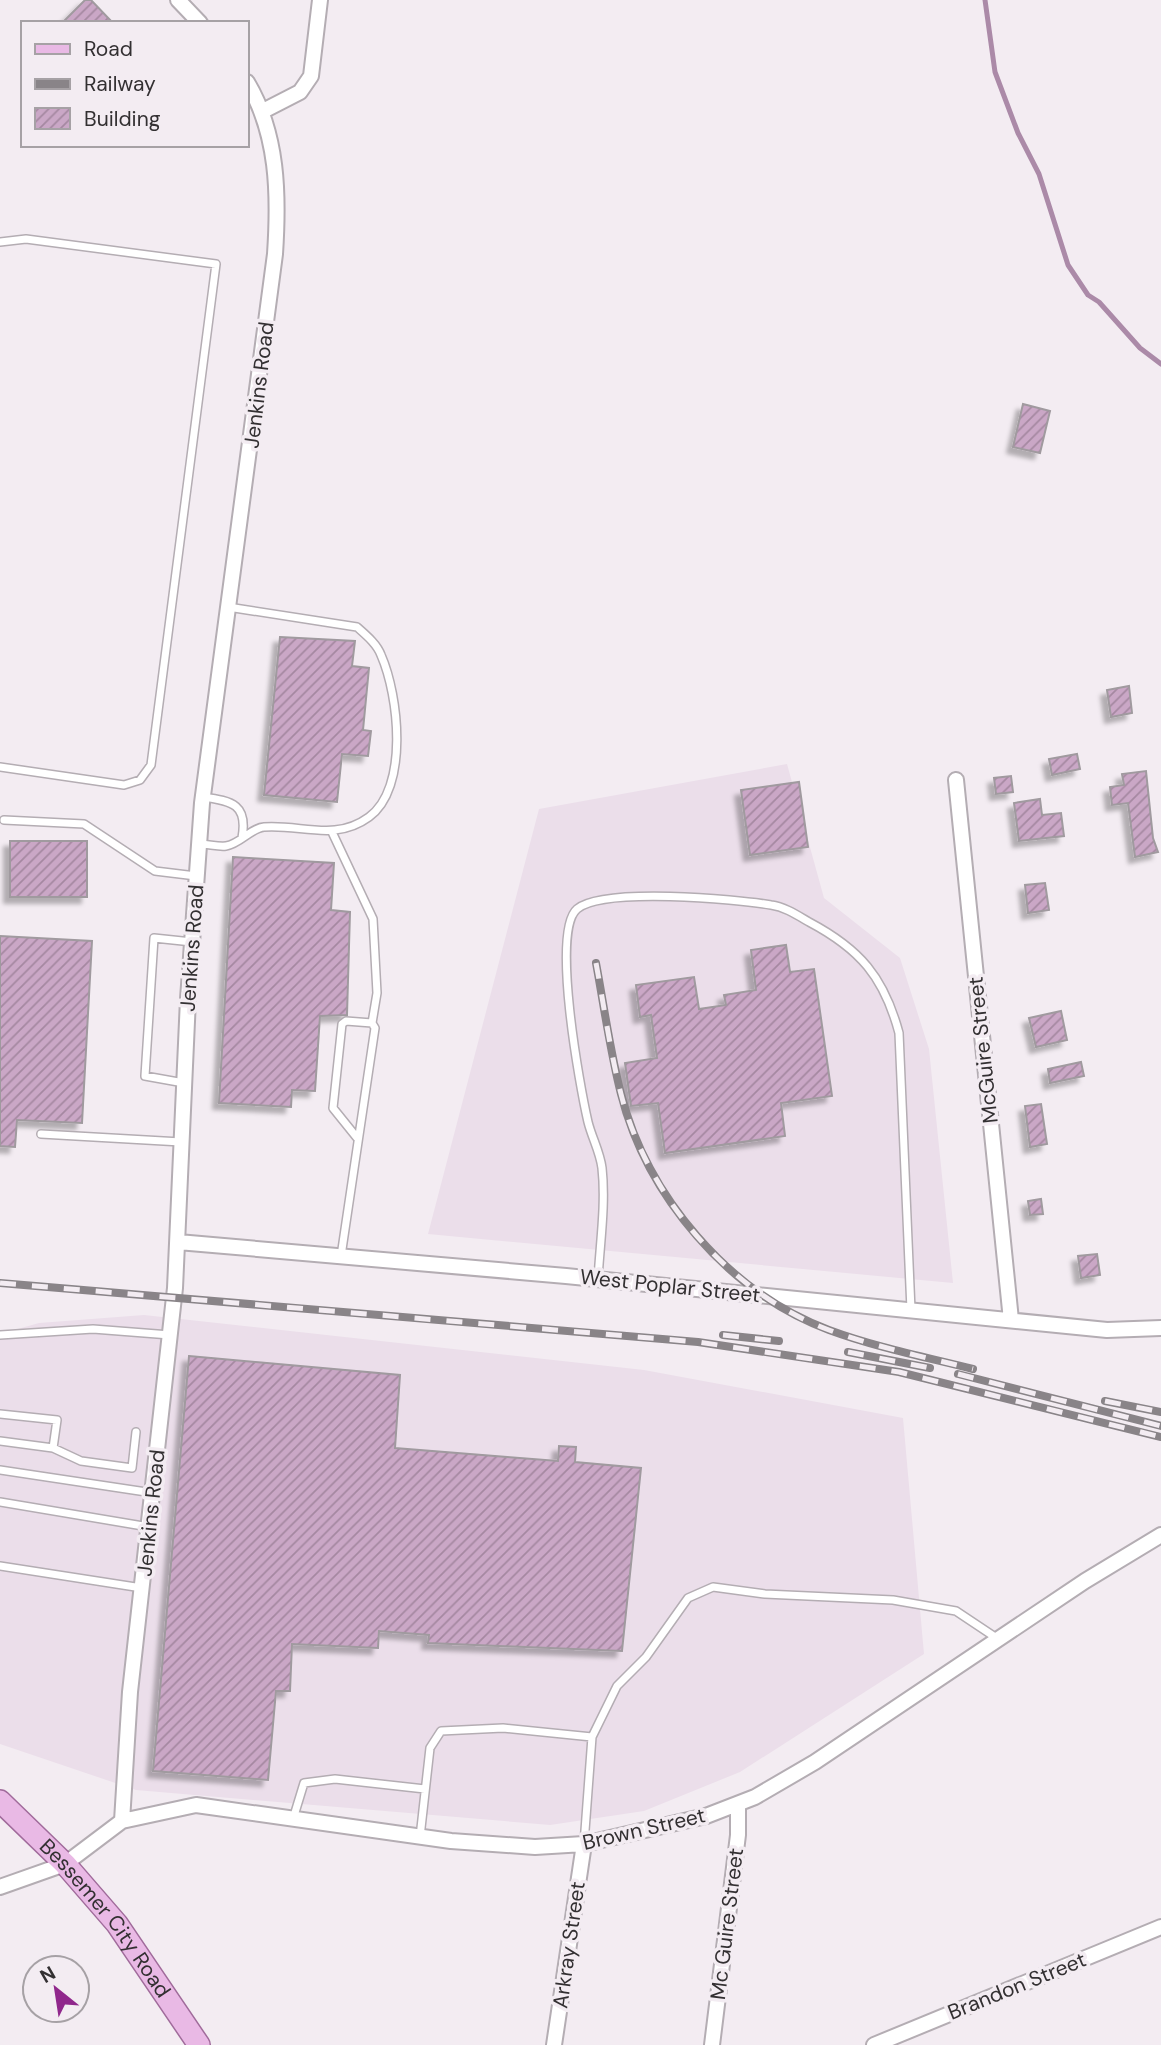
<svg xmlns="http://www.w3.org/2000/svg" width="1161" height="2045" viewBox="0 0 1161 2045" font-family="'DM Sans',sans-serif">
<style>
.built{fill:#ebdeea}
.lines{fill:none;stroke-linecap:round;stroke-linejoin:round}
.stream{stroke:#ab8aa8;stroke-width:5}
.building{fill:url(#building-hatch);stroke:#a09a9f;stroke-width:2;filter:url(#shadow)}
.lane-casing{stroke:#b4adb3;stroke-width:10}
.street-casing{stroke:#b4adb3;stroke-width:18}
.primary-casing{stroke:#a06b9b;stroke-width:24}
.lane{stroke:#fff;stroke-width:7}
.street{stroke:#fff;stroke-width:14}
.primary{stroke:#e9b9e5;stroke-width:21}
.rail-casing{stroke:#898488;stroke-width:8}
.rail{stroke:#f3ecf2;stroke-width:5;stroke-dasharray:16;stroke-linecap:butt}
.labels{text-anchor:middle;dominant-baseline:central;stroke-width:7;stroke-linejoin:round;paint-order:stroke}
.street-label{font-size:21px;fill:#333032;stroke:#f3ecf2}
</style>
<defs>
<pattern id="building-hatch" width="6" height="6" patternUnits="userSpaceOnUse" patternTransform="scale(1.75)"><rect width="6" height="6" fill="#caa7c6"/><path d="M-1 1l2-2M0 6l6-6M5 7l2-2" fill="none" stroke="#a588a1"/></pattern>
<filter id="shadow"><feDropShadow dx="-6" dy="6" stdDeviation="2" flood-color="#0004"/></filter>
</defs>
<rect width="100%" height="100%" fill="#f3ecf2"/>
<path class="built" d="M787,764L824,898L900,958L929,1049L953,1283L428,1234L539,809Z
M144,1315L644,1370L903,1418L924,1654L740,1772L644,1811L550,1825L136,1790L0,1744V1334L39,1323Z"/>
<g class="lines">
<path class="stream" d="M985,0L995,72L1018,133L1039,174L1068,265L1088,295L1099,302L1140,348L1161,364"/>
</g>
<path class="building" d="M85,0H91L113,23H62Z
M1023,404L1050,411L1040,453L1013,447Z
M280,637L355,641L352,666L369,668L363,730L371,731L368,756L342,754L337,802L264,795Z
M1129,686L1132,713L1111,717L1107,690Z
M1077,754L1080,769L1052,775L1049,759Z
M1146,771L1153,838L1158,852L1135,857L1128,803L1112,805L1110,787L1124,785L1122,774Z
M1011,776L1013,792L996,794L994,778Z
M799,782L808,847L750,855L741,790Z
M1040,799L1042,815L1061,813L1064,836L1019,841L1014,803Z
M10,841H87V897H10Z
M233,857L334,863L331,910L350,912L347,1015L320,1016L315,1091L292,1090L291,1107L219,1103Z
M1045,883L1049,910L1028,913L1025,885Z
M0,936L92,941L82,1123L17,1120L15,1147L0,1146Z
M786,945L790,972L814,969L832,1096L781,1103L785,1136L665,1153L658,1103L631,1106L625,1063L657,1058L651,1015L640,1017L636,985L694,977L699,1009L726,1005L724,995L756,990L751,950Z
M1061,1011L1067,1040L1036,1047L1029,1018Z
M1081,1062L1084,1076L1050,1083L1048,1069Z
M1041,1104L1047,1144L1030,1147L1025,1106Z
M1041,1199L1043,1214L1030,1215L1028,1201Z
M1097,1254L1100,1275L1081,1278L1078,1256Z
M189,1356L400,1375L395,1448L558,1461L559,1446L576,1447L575,1462L641,1468L622,1651L428,1643L429,1635L379,1631L378,1648L292,1644L290,1691H276L268,1780L153,1771Z"/>
<g class="lines">
<g class="lane-casing">
<path id="lane" d="M0,242L26,239L216,264L151,765L140,780L124,785L0,767
M203,797C233,801 248,805 242,838
M4,820L84,824L155,871L196,876
M332,832L373,919L377,993L372,1023
M199,844C208,844 218,847 226,846C240,844 251,828 264,827C301,824 335,842 369,817C409,788 399,696 381,655C377,644 366,635 357,627L228,607
M184,1083L145,1076L154,938L192,942
M41,1134L181,1142
M341,1256L375,1028L372,1023L346,1021L342,1024L333,1108L358,1139
M598,1279C600,1243 606,1204 602,1168C600,1152 592,1138 588,1122C580,1087 551,931 577,909C603,887 735,899 771,905C785,907 797,915 809,922C860,949 884,977 899,1033L911,1310
M0,1335L93,1329L170,1335
M0,1414L57,1420L53,1448
M0,1441L53,1448L81,1461L132,1468L136,1432
M0,1470L153,1493
M0,1502L149,1527
M0,1566L142,1588
M293,1819L304,1783L335,1779L425,1789
M420,1837L430,1748L441,1731L503,1728L592,1737
M584,1844L592,1737L617,1686L646,1657L688,1598L713,1587L765,1594L893,1600L956,1611L998,1639"/>
</g>
<g class="street-casing">
<path id="street" d="M178,0L200,23
M263,111L300,92L311,76L320,0
M956,780L1011,1320
M178,1242L566,1276L1107,1330L1161,1328
M122,1821L130,1692L175,1288L188,999L202,803L275,254C279,194 278,134 247,82
M0,1887L65,1864L122,1821L196,1805L451,1841L535,1847L584,1844L706,1816L755,1797L815,1762L1085,1581L1161,1535
M554,2045L584,1844
M712,2045L738,1835V1804
M874,2045L1161,1927"/>
</g>
<g class="primary-casing">
<g id="primary">
<path id="s1" d="M0,1801L65,1864L117,1924L199,2045"/>
</g>
</g>
<use href="#lane" class="lane"/>
<use href="#street" class="street"/>
<use href="#primary" class="primary"/>
<g class="rail-casing">
<path id="rail" d="M596,963C604,1006 610,1051 621,1094C647,1196 729,1293 829,1330C875,1347 925,1357 973,1369
M0,1283L698,1342L899,1372L1161,1437
M723,1335L779,1341
M848,1352L930,1368
M958,1374L1161,1426
M1105,1401L1161,1412"/>
</g>
<use href="#rail" class="rail"/>
</g>
<g class="labels">
<g class="street-label">
<text transform="translate(259 385) rotate(-83)">Jenkins Road</text>
<text transform="translate(192 948) rotate(-86)">Jenkins Road</text>
<text transform="translate(983 1050) rotate(-96)">McGuire Street</text>
<text transform="translate(670 1286) rotate(6)">West Poplar Street</text>
<text transform="translate(151 1513) rotate(-84)">Jenkins Road</text>
<text transform="translate(644 1829) rotate(-13)">Brown Street</text>
<text stroke="none"><textPath href="#s1" startOffset="158">Bessemer City Road</textPath></text>
<text transform="translate(727 1924) rotate(-83)">Mc Guire Street</text>
<text transform="translate(569 1945) rotate(-82)">Arkray Street</text>
<text transform="translate(1017 1986) rotate(-22)">Brandon Street</text>
</g>
</g>
<rect x="21" y="21" width="228" height="126" fill="#f3ecf2" stroke="#a6a1a5" stroke-width="2"/>
<rect x="35" y="44" width="35" height="10" fill="#e9b9e5" stroke="#a6a1a5" stroke-width="2"/>
<text x="84" y="56" font-size="21" fill="#333032">Road</text>
<rect x="35" y="79" width="35" height="10" fill="#898488" stroke="#a6a1a5" stroke-width="2"/>
<text x="84" y="91" font-size="21" fill="#333032">Railway</text>
<rect x="35" y="108" width="35" height="21" fill="url(#building-hatch)" stroke="#a6a1a5" stroke-width="2"/>
<text x="84" y="126" font-size="21" fill="#333032">Building</text>
<g transform="translate(56 1989) rotate(330)"><circle r="33" fill="#f3ecf2" stroke="#a6a1a5" stroke-width="2"/>
<path d="M0-5L12 26L0 18L-12 26Z" fill="#90278c"/>
<text y="-10" font-size="19" font-weight="bold" text-anchor="middle" fill="#333032">N</text>
</g>
</svg>
